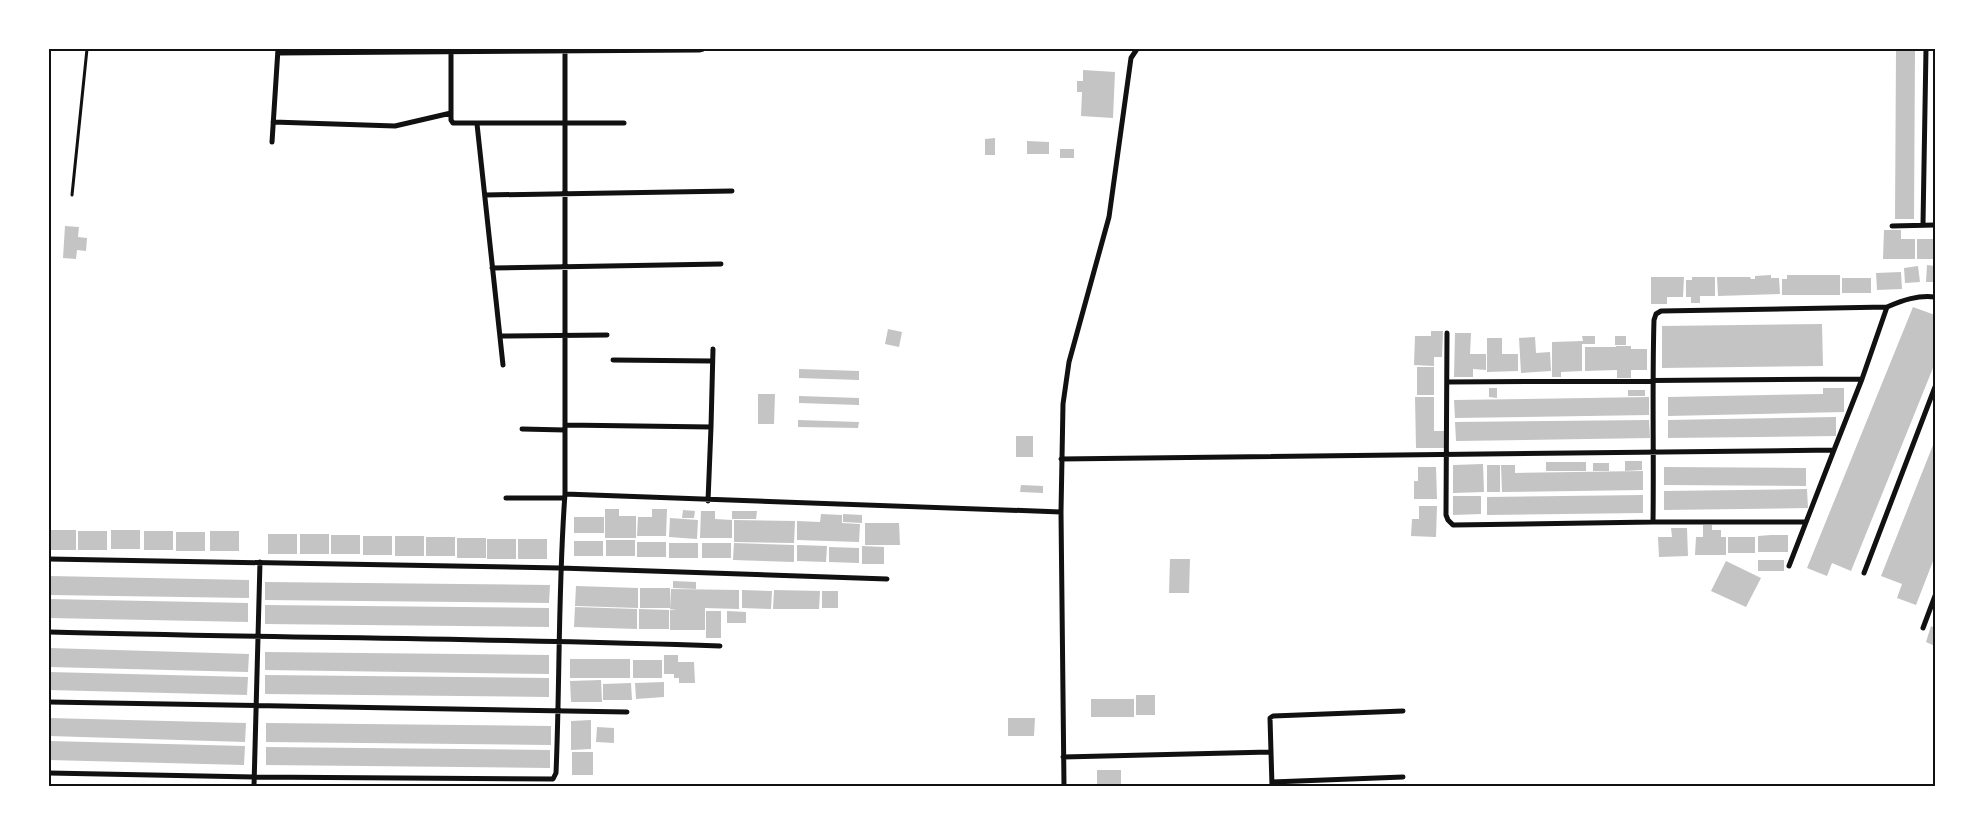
<svg xmlns="http://www.w3.org/2000/svg" width="1984" height="835" viewBox="0 0 1984 835" font-family="Montserrat,sans-serif">
<style>
.building{fill:#c4c4c4}
.lines{fill:none;stroke-linecap:round;stroke-linejoin:round}
.service{stroke:#111;stroke-width:3}
.minor{stroke:#111;stroke-width:5}
.neatline{fill:none;stroke:#111;stroke-width:2}
</style>
<rect width="100%" height="100%" fill="#fff"/>
<path class="building" d="M1896,49H1915L1914,219H1895Z
M1083,70L1115,72L1113,118L1081,116L1082,92H1077V81H1083Z
M995,138V155H985V139Z
M1027,141L1049,142V154H1027Z
M1060,149H1074V158H1060Z
M65,226L79,227L78,237L87,238L86,251L77,250L76,259L63,258Z
M1884,230H1901V239H1915V259H1883Z
M1917,239H1935V259H1917Z
M1927,265L1935,266V282H1926Z
M1918,266L1920,282L1905,283L1904,268Z
M1901,272L1902,289L1877,290L1876,273Z
M1771,275V278H1779L1780,294L1718,296L1717,277H1750L1751,279H1755V276Z
M1787,275H1840V295H1782V279H1787Z
M1651,277H1684L1683,297H1667V304H1651Z
M1692,277H1715V296H1700V303H1691V297H1686V280H1692Z
M1842,278H1871V293H1842Z
M1913,307L1935,315V363L1851,571L1832,563L1827,576L1807,568Z
M1822,324L1823,366L1662,368V326Z
M888,329L902,332L899,347L885,344Z
M1431,331H1443L1442,357H1434V366L1414,365L1415,336H1431Z
M1455,333H1471L1470,354H1486V370L1473,369V377H1454Z
M1582,336H1595V344H1582V371L1561,372V377H1552V342L1583,341Z
M1615,336H1626V345H1615Z
M1535,337L1536,353L1550,352L1551,371L1521,373L1519,338Z
M1487,338H1502V354H1518V371L1487,372Z
M1616,346H1631V349H1647V370H1631V378H1617V370L1585,371V347H1616V356Z
M1417,367H1434V395H1417Z
M799,369L859,371V380L799,378Z
M1489,388H1497V398L1489,397Z
M1823,388H1844V412L1668,416V397L1823,394Z
M1628,390H1645V396H1628Z
M758,394H775L774,424H758Z
M799,396L859,398V405L799,403Z
M1415,397H1434V431H1445V448H1416Z
M1649,397V415L1455,418L1454,400Z
M1836,417V436L1668,438V420Z
M798,420L859,422L858,428L798,427Z
M1649,420L1650,438L1456,441L1455,422Z
M1016,436H1033V457H1016Z
M1935,440V556L1916,605L1897,598L1902,584L1881,576Z
M1625,461H1642V470L1625,471Z
M1546,462H1586V471H1546Z
M1593,463H1609V471H1593Z
M1483,464L1484,492L1453,493V465Z
M1487,465H1500V492H1487Z
M1501,465H1515V473L1643,471V490L1502,492Z
M1418,467H1436L1437,499H1414V481H1418Z
M1664,467L1806,468V486L1664,485Z
M1021,485L1043,486V493L1020,492Z
M1807,489L1808,508L1664,510V491Z
M1643,495V513L1487,515V497Z
M1453,496H1481V514L1453,515Z
M1419,506H1437L1436,537L1411,536L1412,519H1419Z
M605,509H619V516H636V538H605Z
M652,509H667L666,536H637L638,517H652Z
M683,510L695,511L694,518H682Z
M701,511H715V519L732,520V538H700Z
M732,511H757L756,519H732Z
M821,514L842,515V523L860,524L859,542L797,540V521L820,522Z
M843,514L862,515V523L843,522Z
M574,517H604V533H574Z
M670,518L698,520L697,539L669,537Z
M734,520L795,521L794,543L734,542Z
M865,523H899L900,545H865Z
M1703,525H1712V530H1721V537H1726V555H1695L1696,537H1703Z
M1671,528H1687L1688,556L1659,557L1658,537H1672Z
M49,530H76V550H49Z
M111,530H140V549H111Z
M78,531H107V550H78Z
M144,531H173V550H144Z
M210,531H239V551H210Z
M176,532H205V551H176Z
M268,534H297V554H268Z
M300,534H329V554H300Z
M331,535H360V554H331Z
M1771,535H1788V552H1758V536Z
M363,536H392V555H363Z
M395,536H424V556H395Z
M426,537H455V556H426Z
M1728,537H1755V553H1728Z
M457,538H486V558H457Z
M487,539H516V559H487Z
M518,539H547V559H518Z
M606,540H635V556H606Z
M574,541H603V556H574Z
M637,542H666V557H637Z
M669,543H698V558H669Z
M702,543H731V558H702Z
M734,543L794,545V562L733,560Z
M797,545L827,546L826,562L797,561Z
M862,546L884,547V564H862Z
M829,547L859,548V563L829,562Z
M1170,559H1190L1189,593H1169Z
M1758,560H1784V571H1758Z
M1726,561L1761,578L1746,607L1711,591Z
M49,576L249,580V598L49,595Z
M673,581L696,582V589L673,588Z
M265,582L550,585L549,603L265,600Z
M576,586L638,588V608L575,606Z
M640,588H670V608H640Z
M671,589L739,590V609L705,608V630H670V610H676L670,609Z
M742,590L772,591L771,609L742,608Z
M774,590L820,591L819,609H773Z
M822,591H838V608H822Z
M49,599L248,603V622L49,618Z
M265,605L549,608V627L265,624Z
M575,607L637,609V629L574,627Z
M639,609L669,610V629H639Z
M706,611H721V638H706Z
M727,611L746,612V623H727Z
M1931,626L1935,628V646L1926,642Z
M49,648L249,654L248,672L49,667Z
M265,652L549,655V674L265,670Z
M664,655H678V662H694L695,683H679V678H674V674H664Z
M570,659H630V678H570Z
M633,660H662V678H633Z
M49,672L248,677L247,695L49,690Z
M265,675L549,678V697L265,694Z
M601,680L602,702H571L570,681Z
M664,682V697L636,699L635,683Z
M631,683L632,700H603V684Z
M1136,695H1155V715H1136Z
M1091,699H1134V717H1091Z
M49,718L246,723L245,742L49,736Z
M1008,718H1035L1034,736H1008Z
M591,720V749L571,750V721Z
M266,723L551,726V745L266,742Z
M597,727L614,728V743L596,742Z
M49,741L245,746L244,765L49,760Z
M266,747L550,750V768L266,765Z
M572,752H593V775H572Z
M1097,770H1121V786H1097Z"/>
<g class="lines">
<path class="service" d="M72,195L87,49"/>
<path class="minor" d="M565,51V425
M451,52V120L453,123H624
M278,53L699,50L703,49
M273,122L395,126L451,113
M477,124L503,365
M272,142L278,49
M485,195L732,191
M1923,224L1926,49
M1892,226L1935,225
M492,268L721,264
M1447,333L1446,515L1448,520L1453,525L1653,522
M500,336L607,335
M613,360L712,361
M1447,382L1862,379
M711,427L713,349
M522,429L565,430
M1061,459L1834,450L1862,379L1887,307C1903,300 1918,295 1935,297
M565,494V425L711,427L708,501
M506,498H564
M1805,522H1653C1654,454 1652,387 1654,320L1656,314L1661,311L1887,307
M49,559L560,568L887,579
M1789,566L1834,450
M1864,573L1935,387
M1923,628L1935,596
M49,632C272,638 496,638 720,646
M49,702L627,712
M1063,757L1270,752
M49,773L254,777L553,779L556,773C560,680 558,587 565,494L1061,512
M1272,782L1403,777
M254,786L260,562
M1064,786L1061,512L1063,404L1069,362L1109,217L1131,58L1137,49
M1272,786L1270,718L1273,716L1403,711"/>
</g>
<rect width="1984" height="835" fill="none" stroke="#ffffff" stroke-width="100"/>
<rect x="50" y="50" width="1884" height="735" class="neatline"/>
</svg>
